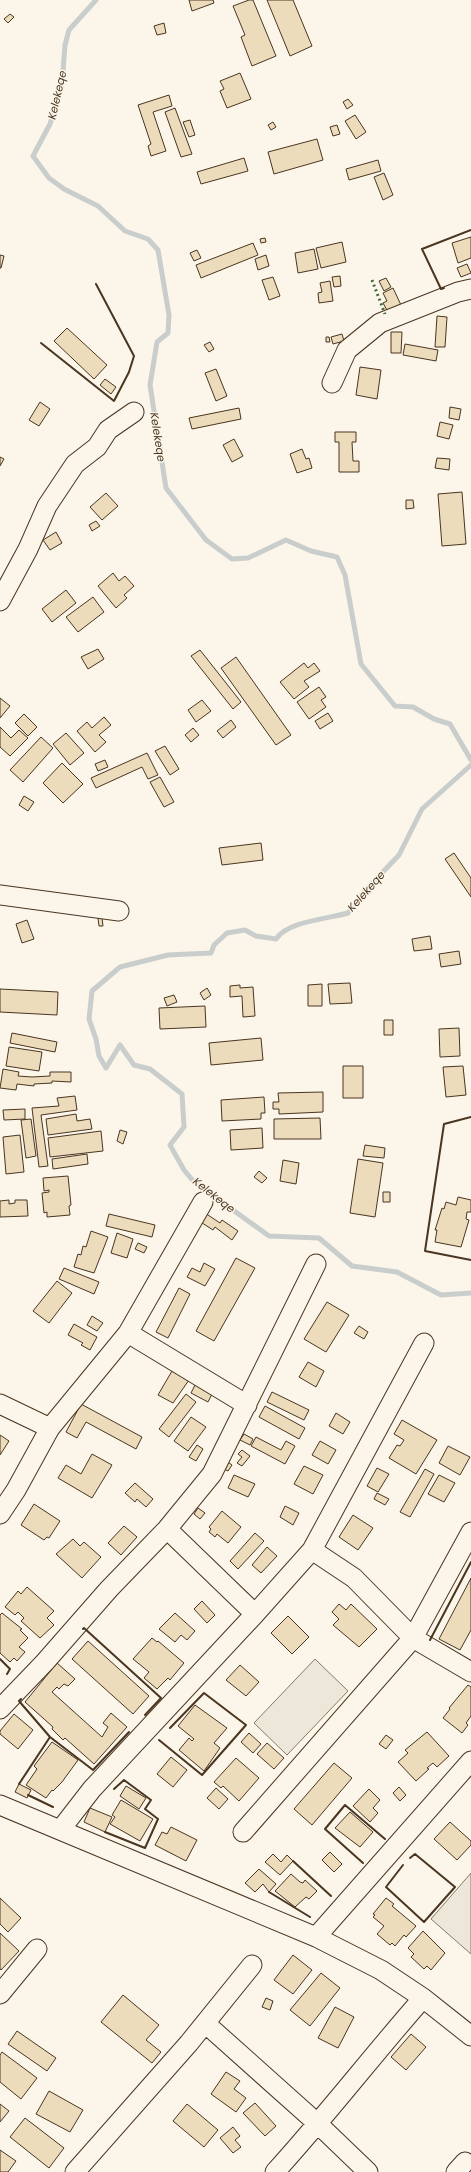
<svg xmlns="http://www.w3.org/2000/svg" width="471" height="2172" viewBox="0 0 471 2172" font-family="Poppins,sans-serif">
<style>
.parking{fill:#ede7d9;stroke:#887966}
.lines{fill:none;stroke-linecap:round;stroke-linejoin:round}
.stream{stroke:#c9cecd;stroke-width:5}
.building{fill:#ecdcbc;stroke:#4a3520}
.minor-casing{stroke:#4a3520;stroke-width:21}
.minor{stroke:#fbf6e9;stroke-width:19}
.hedge{stroke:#436837;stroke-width:3;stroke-dasharray:2 3;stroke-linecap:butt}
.wall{stroke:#4a3520;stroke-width:2}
.labels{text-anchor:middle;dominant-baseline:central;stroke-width:3;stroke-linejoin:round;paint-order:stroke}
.water-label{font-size:11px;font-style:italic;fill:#4a3520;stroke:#fbf6e9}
</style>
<rect width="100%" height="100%" fill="#fbf6e9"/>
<path class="parking" d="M315,1659L348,1691L287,1755L254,1723Z
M471,1873V1954L431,1919Z"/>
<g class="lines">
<path class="stream" d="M96,0L69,30L65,45L62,84L50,124L33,156L49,178L64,189L98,206L125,231L148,239L158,250L169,315L168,333L157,342L150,385L166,488L206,540L232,559L248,558L286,540L311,551L337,557L345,575L361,664L395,706L413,707L434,719L450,724L471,760
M471,765L422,809L399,855L362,894L348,913C328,919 288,921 276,939L256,936L245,930L227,933L214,945L211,953L168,955L120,967L92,991L89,1019L96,1039L99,1056L106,1068L120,1045L134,1065L150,1069L182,1094L184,1127L170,1145L184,1170L194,1182L269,1236L319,1238L352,1266L397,1272L441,1295L471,1293"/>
</g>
<path class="building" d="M189,0H213L214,3L192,11Z
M249,0H253L276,56L252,66L241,37L245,35L233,6Z
M267,0H293L312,46L290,56Z
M10,14L14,17L8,23L4,19Z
M164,23L166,33L157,35L154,26Z
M240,73L251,99L227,108L220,91L224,89L220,81Z
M169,95L172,106L153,112L166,151L151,156L148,146L151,144L138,105Z
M348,99L353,105L347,109L343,102Z
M175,108L192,154L181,157L165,112Z
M355,115L366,132L356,139L345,121Z
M190,120L195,135L189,137L183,122Z
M273,122L276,127L271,130L268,125Z
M337,125L340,134L333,136L330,127Z
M317,139L323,160L274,174L268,152Z
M244,158L248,171L201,184L197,172Z
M378,160L381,171L349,180L346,169Z
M384,173L393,195L383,200L374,177Z
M471,237V258L458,263L452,243Z
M265,238L266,242L261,243L260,239Z
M342,242L346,262L321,268L316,248Z
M253,243L258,255L201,278L196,265Z
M314,249L318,269L298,273L295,253Z
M197,250L201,258L194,261L190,253Z
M0,255L4,256L1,268H0Z
M266,255L269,266L258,270L255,259Z
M467,264L471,273L461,277L457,268Z
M340,276L341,286L334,287L332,277Z
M273,277L280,296L269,300L262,280Z
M386,278L391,287L384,291L379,281Z
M330,281L333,301L319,303L318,293L322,292L320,283Z
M393,288L401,305L388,312L383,303L387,301L383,293Z
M437,316L447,317L445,347H435Z
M67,328L107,365L94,379L54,341Z
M391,332H402L401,353H391Z
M342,334L344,341L333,344L331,337Z
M326,337H329L330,342H326Z
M210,342L214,349L209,352L204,345Z
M405,344L438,350L436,361L403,355Z
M360,367L381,370L377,399L356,395Z
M216,369L227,396L216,401L205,373Z
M105,379L116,387L111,394L100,385Z
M40,402L50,409L39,426L29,420Z
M450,407L461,409L459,420L449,418Z
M239,408L241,419L192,429L189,418Z
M440,422L453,425L449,439L437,436Z
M335,432H356V442H352L353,461H359V472H339V442H335Z
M234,439L243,456L232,462L223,445Z
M302,449L306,459L309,458L312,468L297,473L290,454Z
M0,457L4,459L0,466Z
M437,458L450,459L449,470L435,468Z
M462,492L466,544L442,546L438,494Z
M106,493L118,506L102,520L90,507Z
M406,500H413L414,508L406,509Z
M96,521L100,526L92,531L89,525Z
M56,532L62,543L50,550L43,540Z
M113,573L119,581L125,576L134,586L124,595L127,598L116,608L98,586Z
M66,590L76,603L52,622L42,609Z
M93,597L104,612L78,632L66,617Z
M98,649L104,659L88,669L81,657Z
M200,650L241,702L233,709L191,656Z
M236,657L291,735L276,745L221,668Z
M304,663L308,668L314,663L320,671L304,681L309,687L294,699L280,682Z
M319,687L326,697L321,700L326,707L309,719L297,702Z
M0,698L10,706L0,718Z
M202,700L211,711L196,722L188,710Z
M328,713L333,721L320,729L315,721Z
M24,714L37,727L28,736L15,723Z
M104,717L111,725L99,735L106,742L95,752L77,731L87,722L92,728Z
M231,720L236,727L223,738L217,731Z
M0,727L11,738L19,730L28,738L10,756L0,747Z
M193,728L199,735L191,742L185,735Z
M66,733L84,753L70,765L53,744Z
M41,737L53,748L23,782L10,770Z
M165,746L179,769L170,775L155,751Z
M147,753L158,775L148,779L142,767L96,788L91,778Z
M105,760L108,767L98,771L95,764Z
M62,763L83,784L63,803L43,783Z
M160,777L174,802L164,807L150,782Z
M24,796L34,802L28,811L19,805Z
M261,843L263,860L222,865L219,848Z
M454,853L471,878V897L445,859Z
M98,918H102L103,926H99Z
M27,920L34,939L22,943L16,924Z
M430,936L432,949L414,951L412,939Z
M459,951L461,964L441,967L439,954Z
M350,983L352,1003L330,1004L328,984Z
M322,984V1006H308V985Z
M240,985V988L253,987L255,1016L243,1017L242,996L230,997V986Z
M207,988L211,995L204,1000L200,993Z
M0,989L58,992L57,1015L0,1012Z
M174,995L177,1002L167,1006L164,998Z
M205,1006L206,1027L160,1029L159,1008Z
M384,1020H393V1035H384Z
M459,1028L460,1056L440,1057L439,1029Z
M12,1033L57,1042L55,1052L10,1043Z
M261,1038L263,1060L211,1065L209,1043Z
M9,1047L42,1052L39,1071L6,1066Z
M343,1066H363V1098H343Z
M463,1066L466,1095L446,1097L443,1067Z
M3,1069L19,1072L18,1076L32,1077L50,1076V1072H71V1082L52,1081V1083L34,1084V1086L17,1084L16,1090L0,1088Z
M323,1092V1112L279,1114V1109H273V1102H279L278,1093Z
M75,1096L77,1110L41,1115L48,1166L39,1167L32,1108L59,1106L57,1098Z
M264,1097L265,1113H261V1119L222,1121L221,1100Z
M25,1109V1119L4,1120L3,1110Z
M76,1114L77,1121L90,1119L92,1129L48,1135L46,1119Z
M320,1118L321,1139H274V1119Z
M31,1119L36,1156L26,1158L21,1120Z
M262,1128L263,1148L231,1150L230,1130Z
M120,1130L127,1132L123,1144L117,1141Z
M101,1131L103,1151L50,1157L48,1138Z
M20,1135L24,1172L6,1174L3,1137Z
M365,1145L385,1148L384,1158L363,1156Z
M87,1154L88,1164L53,1169L52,1159Z
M358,1159L383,1163L375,1217L350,1213Z
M283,1160L299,1163L296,1184L280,1181Z
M259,1171L267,1178L262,1183L254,1177Z
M68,1176L71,1205L69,1206L70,1215L47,1217V1212L44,1213L42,1193L49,1192V1190L44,1191L43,1178Z
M383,1192H390V1202H383Z
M458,1197L471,1200V1212H467L466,1219L469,1220L461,1247L435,1242L437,1230H435L442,1208L444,1209L446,1202L456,1205Z
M9,1200V1204L15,1203V1200H27L28,1216L0,1217V1201Z
M202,1211L220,1223L222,1220L238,1231L232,1240L215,1227L213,1230L196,1219Z
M109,1214L155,1225L152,1237L106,1226Z
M91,1231L108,1237L94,1273L74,1267L78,1254L81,1255L83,1246L86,1247Z
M117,1233L133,1239L127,1258L111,1253Z
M138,1243L147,1247L144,1253L135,1249Z
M236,1258L255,1268L214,1341L196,1331Z
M204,1263L215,1269L205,1286L187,1277L192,1268L200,1272Z
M64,1268L99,1282L94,1294L59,1279Z
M57,1281L72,1293L49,1323L33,1311Z
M179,1288L190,1294L168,1338L156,1332Z
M327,1302L349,1315L326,1352L304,1339Z
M92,1316L103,1323L97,1331L87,1325Z
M74,1324L97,1337L90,1350L81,1345L83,1343L68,1335Z
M359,1326L368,1332L364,1339L354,1333Z
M308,1362L324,1371L316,1387L299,1377Z
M172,1371L189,1380L173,1403L158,1395Z
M197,1381L214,1390L208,1402L191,1393Z
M272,1392L309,1410L304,1420L267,1402Z
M186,1394L196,1402L169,1437L159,1429Z
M81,1404L142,1437L136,1449L86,1422L77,1438L66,1432Z
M265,1406L305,1428L299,1439L259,1417Z
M336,1413L350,1422L343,1434L329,1426Z
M191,1417L206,1427L188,1451L174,1441Z
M402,1420L437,1440L416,1474L389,1458L397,1445L400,1446L404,1440L394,1434Z
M244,1434L253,1439L250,1445L240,1440Z
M0,1435L9,1441L0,1455Z
M256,1437L281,1450L286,1441L295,1446L285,1464L251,1446Z
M320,1441L336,1450L328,1464L312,1455Z
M197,1445L203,1449L196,1461L189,1457Z
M448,1446L470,1457L460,1475L439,1463Z
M242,1450L250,1456L242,1466L237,1463L242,1457L238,1454Z
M92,1454L112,1465L92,1498L58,1478L66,1465L81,1474Z
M228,1462L232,1465L228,1471L224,1469Z
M304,1466L323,1475L313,1494L294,1484Z
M377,1468L389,1474L378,1492L367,1486Z
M425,1469L434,1474L410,1517L400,1512Z
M234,1475L255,1484L248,1497L228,1488Z
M439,1475L455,1483L444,1502L428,1494Z
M135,1483L153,1499L146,1507L137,1499L135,1502L125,1493Z
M377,1493L389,1499L385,1505L374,1499Z
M34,1504L60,1521L49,1538L47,1537L44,1540L21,1525Z
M285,1506L299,1513L293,1525L280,1517Z
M198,1508L205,1513L200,1519L194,1514Z
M222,1511L241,1527L228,1543L217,1534L215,1537L209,1532L211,1529L209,1527Z
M353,1515L373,1528L358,1550L339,1537Z
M124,1526L137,1537L121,1555L108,1543Z
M255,1533L264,1541L238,1569L230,1561Z
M73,1539L80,1546L84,1542L101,1557L82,1578L56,1554Z
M267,1547L277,1556L261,1573L252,1565Z
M471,1578V1630L460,1650L439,1639Z
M27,1587L54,1611L47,1618L54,1625L40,1638L21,1621L24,1618L18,1612L15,1615L5,1607L18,1591L21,1594Z
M202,1601L215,1615L207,1623L194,1609Z
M339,1604L346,1610L351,1604L377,1629L359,1647L333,1625L339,1619L332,1612Z
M2,1613L22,1629L20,1630L28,1638L19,1647L25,1652L17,1661L14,1658L10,1662L0,1653V1615Z
M175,1613L195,1631L187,1640L181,1635L175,1642L159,1629Z
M288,1616L309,1637L292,1654L271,1633Z
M152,1638L157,1642L158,1641L184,1663L170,1680L168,1678L157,1689L144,1678L149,1672L133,1659Z
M88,1641L149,1696L133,1714L72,1659Z
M57,1663L75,1679L68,1686L64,1684L59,1689L57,1687L52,1692L102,1737L108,1727L103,1723L111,1713L127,1727L94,1764L65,1738L63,1740L52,1729L53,1727L25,1702Z
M240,1665L259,1682L246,1696L226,1680Z
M468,1685L471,1687V1716L466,1723L468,1725L462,1733L443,1718L450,1709L449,1708Z
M195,1705L227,1728L214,1743L220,1748L204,1771L179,1750L189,1738L192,1741L194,1739L178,1726Z
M14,1714L33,1730L18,1749L0,1734V1731Z
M427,1732L449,1756L437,1767L433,1763L427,1768L429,1769L416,1781L398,1762L408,1753L405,1750Z
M249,1733L261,1744L253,1753L241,1742Z
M386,1735L393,1740L386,1749L379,1744Z
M52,1742L78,1760L62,1782L53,1791L52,1790L46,1798L26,1785L37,1769L34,1766Z
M267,1743L284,1758L274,1769L257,1754Z
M171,1757L187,1770L173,1787L157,1774Z
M236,1758L259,1778L239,1801L223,1786L221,1788L214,1782Z
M334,1763L352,1778L312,1825L294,1809Z
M19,1784L31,1790L27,1798L15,1792Z
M126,1786L146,1798L139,1809L120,1796Z
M399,1787L406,1795L400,1801L393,1793Z
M216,1788L228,1799L219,1809L207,1798Z
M369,1789L380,1800L373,1808L378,1813L370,1822L353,1806Z
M121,1800L153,1819L140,1841L110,1824L115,1817L112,1815Z
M90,1808L112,1817L105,1832L84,1822Z
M350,1812L373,1832L360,1847L335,1828Z
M450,1822L471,1841V1845L457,1860L434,1839Z
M171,1827L197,1840L186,1861L155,1845L162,1832L167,1834Z
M330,1852L342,1864L334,1872L322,1860Z
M273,1854L281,1862L287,1855L293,1861L280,1875L265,1862Z
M259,1869L276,1884L269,1892L263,1884L255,1892L245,1883Z
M291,1874L300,1882L303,1883L305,1880L317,1891L309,1899L306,1897L295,1907L275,1891Z
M0,1898L21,1918L8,1932L0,1924Z
M386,1898L394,1904L392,1906L416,1926L406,1937L404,1935L395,1946L392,1943L390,1945L377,1934L384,1926L373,1917L375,1915L373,1914Z
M423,1931L445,1953L431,1970L427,1966L424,1969L411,1957L414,1954L408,1948Z
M0,1933L19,1951L1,1970L0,1969Z
M293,1955L312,1970L293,1994L274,1980Z
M321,1973L340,1988L310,2026L290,2010Z
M123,1995L159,2025L146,2040L161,2052L152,2063L101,2022Z
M266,1998L273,2001L270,2010L262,2007Z
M335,2007L354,2017L338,2048L318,2038Z
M17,2031L56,2058L47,2071L8,2044Z
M411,2034L426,2047L406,2070L391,2057Z
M2,2052L37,2078L21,2099L0,2082V2055Z
M226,2072L240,2081L234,2089L246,2098L236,2112L211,2094Z
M49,2091L83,2110L70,2132L36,2114Z
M255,2103L276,2126L265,2136L243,2113Z
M0,2104L9,2111L0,2122Z
M187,2104L218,2130L204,2147L173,2121Z
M25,2118L64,2148L49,2168L10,2137Z
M233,2127L240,2136L235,2140L241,2147L233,2153L220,2138Z
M0,2150L16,2161L8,2172H0Z"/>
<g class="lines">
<g class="minor-casing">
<path id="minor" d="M332,383L347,350L380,323L458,292L471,289
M0,601L28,549L47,506L75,464L97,447L108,430L134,412
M0,895L119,911
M128,1333L247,1405
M0,1404L50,1428
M0,1514L16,1490L50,1428L128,1333L203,1202
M167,1529L255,1614
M312,1550L354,1578L413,1638L471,1672
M0,1709L45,1662L109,1589L167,1529L212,1474L316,1264
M0,1805L316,1937L381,1970L423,1998L471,2036
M61,1829L92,1789L255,1614L312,1550L424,1343
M243,1832L413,1638L471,1532
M316,1937L471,1761
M0,1994L37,1949
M205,2023L318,2124L368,2172
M75,2172L189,2043L252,1965
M275,2172C326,2116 372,2056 423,1998
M456,2172L465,2162"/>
</g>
<use href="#minor" class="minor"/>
<path class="hedge" d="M372,280L385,314"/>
<path class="wall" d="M444,288L441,289L422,249L471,230
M41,343L114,401L129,372L134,356L96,284
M471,1117L444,1124L425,1251L471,1260
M83,1629L84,1628L161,1698L145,1715
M430,1640L471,1562
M0,1659L10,1669L7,1674
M21,1699L19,1701L50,1737L93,1770L129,1732
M159,1740L202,1775L246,1725L204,1693L170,1728
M19,1784L50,1737
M28,1795L53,1807
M105,1832L145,1848L158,1819L145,1809L151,1800L124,1780L114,1789
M293,1861L331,1896
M363,1863L325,1829L345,1805L385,1839
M403,1865L386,1887L424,1922L455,1887L415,1854L410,1858
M269,1892L310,1917"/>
</g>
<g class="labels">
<g class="water-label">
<text transform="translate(57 95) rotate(-77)">Kelekeqe</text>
<text transform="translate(158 437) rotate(81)">Kelekeqe</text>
<text transform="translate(366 891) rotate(-48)">Kelekeqe</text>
<text transform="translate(214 1195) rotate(38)">Kelekeqe</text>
</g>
</g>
</svg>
